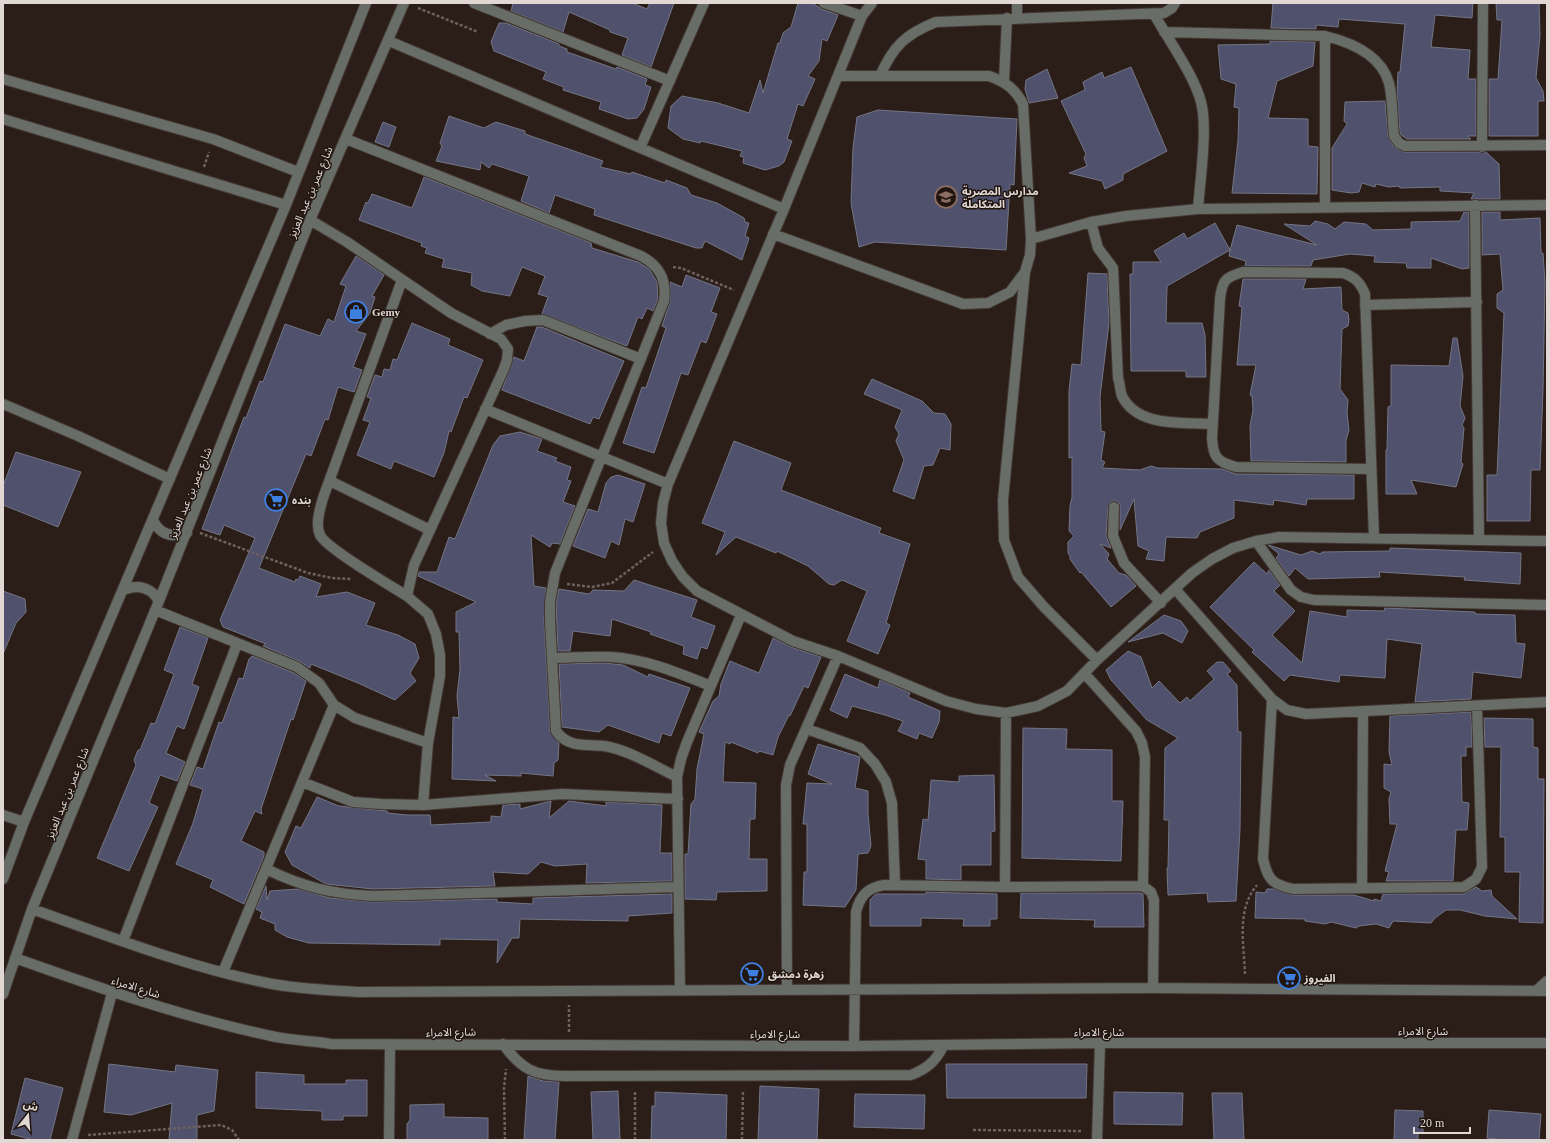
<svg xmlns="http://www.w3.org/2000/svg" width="1550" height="1143" viewBox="0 0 1550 1143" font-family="'Times New Roman','Noto Sans Arabic',serif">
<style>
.building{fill:#4f516d;stroke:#747584}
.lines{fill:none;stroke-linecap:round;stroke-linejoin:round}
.minor-casing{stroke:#443833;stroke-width:12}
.path{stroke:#6e625e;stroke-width:2.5;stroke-dasharray:3 2;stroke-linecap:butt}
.minor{stroke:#686d67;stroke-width:10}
.labels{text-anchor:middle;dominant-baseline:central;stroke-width:3;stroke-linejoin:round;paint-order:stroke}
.poi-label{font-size:11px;font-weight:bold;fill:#e1d8d4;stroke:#211510;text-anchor:start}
.street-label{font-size:11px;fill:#e1d8d4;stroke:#211510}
</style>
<rect width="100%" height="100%" fill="#2b1e19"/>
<path class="building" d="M513,3H632L647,9L650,3H674L651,67L622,55L628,38L610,32V30L569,12L563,32L511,11Z
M798,3H812L822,9L838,15L827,41L822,39L819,61L808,76L815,79L803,106L798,104L787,139L792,141L784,162L779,166L765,170L743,163L744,157L740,156L742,151L701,141L700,143L683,139L668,128L671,106L682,96L718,103L749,113L760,80L763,93L778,43H780L783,33L791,27Z
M1273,3H1473L1472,18L1435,15L1431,47L1470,50L1468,79H1476V136H1467L1471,139H1407L1400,134L1397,92L1398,72H1400L1405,24L1339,19L1338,27L1316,25V29L1271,28Z
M1496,3H1539L1540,35L1536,78L1543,91L1544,101H1538V136H1489V79H1498L1502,20H1497Z
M499,23H506L559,44V46L567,49V52L616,69L617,67L647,79L645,85L651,87L644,109L637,118L628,119L599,109L601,102L563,90L564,87L543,79L546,72L494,51L491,42Z
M1270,41L1315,42L1313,66L1277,81L1268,118L1308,119V146L1318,147L1317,194L1232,193L1238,141L1239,108L1234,107L1236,84L1221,79L1218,45L1270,44Z
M1131,67L1167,151L1123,174V180L1105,189L1102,181L1069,173L1087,166L1084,158L1086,154L1061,101L1085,90L1083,82L1102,72L1104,78Z
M1047,69L1058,98L1029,103L1025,89L1026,80Z
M1385,101L1388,137L1394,147L1405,152H1486L1499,164L1500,199H1471L1474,193L1440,191V187L1400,188L1399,186L1389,187L1376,184L1375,187L1362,183L1359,192L1351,193L1332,190V148L1347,124L1344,121L1345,102Z
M878,110L1017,119L1014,185L1010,184L1006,250L875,242L859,247L851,203L853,148L857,117Z
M449,116L484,128L496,122L525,131V134L603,161L600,167L631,174L632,172L665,183L666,180L687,188L691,195L717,203L744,218L745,222L749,223L745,236L749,238L742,260L705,241L702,248H696L594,215L595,209L555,195L549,213L521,201L529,176L492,164L489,168L481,162L480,170L436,161L442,146L440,143Z
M383,122L396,127L389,147L375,142Z
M424,177L591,243L592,248L638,262L649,269L657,282L658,299L653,311L647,308L642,319L638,317L627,346L542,314L548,297L538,294L545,276L522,267L510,296L482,291L471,285L472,273L442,267L444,259L425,253L427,248L421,246L422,243L359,220L366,202L368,203L372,194L412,208Z
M1464,212H1469V268L1462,269L1431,258V268H1407L1406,263L1374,262L1375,256L1350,254L1313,260L1311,266H1245L1246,261L1229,256L1230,250L1167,286L1166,323H1202L1205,335L1206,377H1186V371H1131L1130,274H1133V262H1161L1154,251L1184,233L1187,239L1215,223L1230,250L1237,225L1317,245L1284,224L1310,226L1315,221L1328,224L1335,229L1344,222L1366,224L1373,230L1411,229V222L1460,221Z
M1482,212H1500V220L1540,218L1541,253H1543L1545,282L1543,390L1540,470H1531L1530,521H1487V475H1497L1504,313L1497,308V294L1503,290L1500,254L1482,255Z
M356,256L384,275L372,296L375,297L370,313L356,331L366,334L353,367L362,370L354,392L338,387L328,420L325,419L311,456L306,454L259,568L295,582L296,579L298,580L300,576L321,584L316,597L347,592L375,603L366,625L398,635L415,644L419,658L410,673L416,681L395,700L358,683L311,664L310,668L299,661L263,646L266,644L223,627L220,620L255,538L224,525L220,535L202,529L244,417L246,418L260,381L263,382L285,324L320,336L328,319L334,322L346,286L340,284Z
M1088,273L1107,274L1109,323L1100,397L1101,431L1105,432L1101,460L1105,462L1102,468L1140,470L1151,466L1158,468L1222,469L1236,474L1354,475V499H1307L1306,505L1274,500L1273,505L1234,500V518L1200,532L1197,538L1166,537L1164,561L1146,559L1149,551L1138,546L1134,499L1120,530V504L1117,501H1111L1108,507L1106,536L1111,548L1100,544L1109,554L1107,559L1119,573L1126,575L1136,586L1111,607L1081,572L1080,573L1070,559V556L1068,553V542L1074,536L1069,531L1070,506L1072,497V457L1069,458V391L1072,364L1081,365Z
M686,275L720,288L711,312L717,314L706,343L701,341L688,375L681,373L654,453L623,443L642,387L646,388L666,328L662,326L670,302V282L682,287Z
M1243,279H1306L1303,289L1341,287L1342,310L1348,313L1349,320L1348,326L1342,329L1340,389L1348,400L1347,413L1349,430L1346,440V462L1251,461L1250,426L1253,410L1252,396L1250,395L1256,365H1237L1242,307L1239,306Z
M412,323L450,339L448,345L483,360L467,398L464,397L451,432L449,431L444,453L434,477L394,461L391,469L357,455L370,422L363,420L371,398L367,397L375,375L382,377L384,369L390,370L393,359L397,360Z
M537,327H542L624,361L599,419L593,417L590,424L502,390L514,357L524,361Z
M1453,338H1457L1463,376L1460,406L1465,418L1462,425L1464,428L1461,462L1463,464L1456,487L1411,480L1417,494H1386V450H1387L1388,407L1391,406V365L1449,366Z
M872,379L922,401L934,413L945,414L951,424L950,450L940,448L933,465L924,466L914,499L893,491L904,460L896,441L899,434L895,427L902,410L864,394Z
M520,432L542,439L537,451L557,458L555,461L571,467L567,480L571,481L563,502L575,506L560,544L552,543L550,547L531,535L534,586L546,588L544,621L550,731L559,743L558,760L554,763L553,776L521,773V776L485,775L496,781L452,779L453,717L459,718L457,696L460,669L459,632H456V612L476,602L418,576L419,572H437L449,537L455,539L493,445L500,436Z
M734,441L791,463L781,490L881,528L879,533L910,544L886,623L890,625L878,654L847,641L867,591L842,580L834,585L829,584L808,566L777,551L776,553L736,537L716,555L725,532L702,523Z
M16,452L81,472L58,527L3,505V486Z
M618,475L645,484L633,522L625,519L619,545L611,541L605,558L573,546L588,509L598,512L606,483L611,477Z
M1268,545L1301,555L1312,551L1320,554L1322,552L1390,551V548L1521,553L1520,584L1464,580L1465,577L1379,572L1380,577L1308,579L1295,568L1289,576L1276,558L1279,554Z
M1254,562L1267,574L1269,570L1280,585L1274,591L1295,611L1272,635L1302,663L1310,611L1347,617V610L1384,611L1385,608L1475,612V614L1515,615L1516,643L1525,644L1521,678L1473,672L1471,699L1415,702L1422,644L1387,639L1385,678L1340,675L1339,682L1290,675L1284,681L1252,652L1254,650L1210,607Z
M634,580L697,600L691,617L715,626L707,649L701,647L697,659L683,654L684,646L650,634L651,632L612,619L610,636L573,631L570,651H558L556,603L559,589L589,594L593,590L624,591Z
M3,591L25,599L26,612L16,623L3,654Z
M1164,615L1181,621L1188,631L1182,643L1163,633L1128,642Z
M180,627L208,638L192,684L199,687L184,729L177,726L166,753L185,762L177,781L160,775L149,803L158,807L129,871L97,858L136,765L134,760L138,750H140L151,723L155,724L174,674L164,670Z
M773,638L791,647L821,657L808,688L804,686L790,716L789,715L778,737L773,755L759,751L758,753L731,742L730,744L725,742L723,782L756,783L755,819H750L749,859H767V891L717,892L716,900L685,899V854H688L691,804L695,799L697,769L704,734L699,732L713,701L719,696L721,684L730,661L759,673Z
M1128,651L1141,657L1152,688L1159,681L1180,703L1187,697L1190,701L1214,679L1207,671L1217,662H1223L1231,671L1227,674L1237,685L1238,732H1241L1240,829L1236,901L1208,902L1207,893L1168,895L1167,868H1168L1169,820H1164L1165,748L1178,738L1147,720L1111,680L1106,670Z
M252,656L294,673L306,681L293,720L291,719L261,809L262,814L255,811L241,841L264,852V856L244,904L210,887L213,880L176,864L193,823L203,789L190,785L197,767L203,769L219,722L222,723L239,678L243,679L249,659Z
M604,663L623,665L648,677L649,674L690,688L671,736L662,733L659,743L608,725L599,732L562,727L559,664Z
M845,674L878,688L880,680L910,693L908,697L940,711L939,722L932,738L919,733L917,739L898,731L903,721L885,715L852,706L847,718L830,710Z
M1471,712L1472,747H1466V756H1461L1462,802L1469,803L1467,830H1456L1453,881H1386L1389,872L1385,871L1397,824H1390L1389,799L1391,792L1384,788V764L1392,765L1389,752L1390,716Z
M1484,718L1533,719V747L1538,748V779H1544L1543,923L1519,922L1520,872H1505V837H1500L1501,747H1485Z
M1023,728L1067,729L1066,749L1112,750V801H1123L1121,861L1022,858Z
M818,744L860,757L855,788L868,791V814L871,846L868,853L858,854L856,890L845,907L803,905L804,872H807V824H803L807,783L832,784L808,774Z
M994,775L995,831L991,832V865H961V880L926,879V860L918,859L923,819L928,820L931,780L959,782V776Z
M317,797L339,806L387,811L388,813L407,815H430L431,825L491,822V816L501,817L503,805L520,804V809L551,801L549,818L569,801L606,806V802L662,805L660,853H672V881L586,883L587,864L555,866L541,862L528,874L493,872L495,886L373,889L326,884L292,865L285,852L296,826L301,828Z
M266,886L267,900L270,891L298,889L330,898L373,902L497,899V902L533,904V898L672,894V913L628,916V921L520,919L519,938H512L497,963L498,940L440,939V945L309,943L287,937L275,930V924L260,918L262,912L256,909Z
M1476,887L1482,891L1491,890L1492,896L1517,919L1485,916L1460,910H1446L1435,918L1431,923L1393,921L1389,928L1376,924L1359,926L1356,928L1331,922L1325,924L1305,921V919L1255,918L1256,892L1265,893L1267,889H1274L1293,895H1354L1374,901V899L1381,901L1383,894H1464Z
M926,892L997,894V919H990V926H963L964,919L921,918V926H870V900L876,894H926Z
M1021,893H1141L1143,894L1144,927H1094L1095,920L1020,918Z
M109,1064L175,1072L176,1065L218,1070L214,1111L197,1115V1140H169L172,1103L131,1115L104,1112Z
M946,1064H1087L1086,1098H947Z
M256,1072L304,1075V1084H346V1080H367V1116H343V1120H322V1111L256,1108Z
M528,1076L543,1081L559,1082L555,1140H524Z
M25,1078L63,1088L50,1140H33L11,1134Z
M760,1086L819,1089L817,1140H758Z
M618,1091L620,1140H593L591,1092Z
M655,1092L727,1095L726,1140H651L652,1106H655Z
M1114,1092L1183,1093L1182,1125L1114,1124Z
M1212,1093H1242L1244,1140H1214Z
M855,1094L925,1095L924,1129L854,1127Z
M444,1104V1117L488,1118V1140H407V1124L410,1120V1105Z
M1395,1110L1423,1111V1133H1418V1140H1394Z
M1489,1110L1541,1114L1539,1140H1504L1487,1138Z"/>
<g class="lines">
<g class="minor-casing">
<path id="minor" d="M474,3L670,81
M824,3L862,16
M872,3L862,16L784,209L668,484L663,503L661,523L664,543L672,561L683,577L697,591L793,641L838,656L946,701L976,709L1006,713L1038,706L1067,691L1097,660L1192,573L1212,559L1233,548L1256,541L1279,537L1547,541
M1154,14C1168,39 1194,75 1201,102C1208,127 1200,181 1198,209
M1017,18V3
M1164,32L1325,36C1350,42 1381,55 1389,83C1393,99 1392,119 1394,136L1399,143L1405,146L1547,145
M389,41L784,209
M880,76C893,46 906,34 936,22L1164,13L1172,8L1175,3
M3,79L213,139L298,172
M1004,81L1007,18
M3,119L286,205
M346,139L641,256C660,266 667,280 664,301L555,573L550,602V621L556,731C568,748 585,744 604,746C629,750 654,766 677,777
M1482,147L1483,3
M640,148L704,3
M1475,205L1479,539
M1325,207V36
M310,220L347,242L451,313L501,339L508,349L507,360L503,371L414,565L407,596L428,614L436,634L440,655V676L428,743L423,805
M1091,222L1098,248L1113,268L1118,378C1120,383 1120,391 1122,396C1138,428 1183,422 1213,424
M773,234L963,304L988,303L1010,292L1025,272L1030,255L1031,239L1023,104C1015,89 1006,82 989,76H838
M1031,239L1091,222L1126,216L1198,209L1547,205
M1025,272L1003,500L1004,540L1018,577L1044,607L1097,660
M402,280L323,498C320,509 315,524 320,535C326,548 391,586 407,596
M1365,305L1477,302
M490,334L506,325L525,321L543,320L641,359
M3,404L78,436L170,479
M485,409L668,484
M1370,469L1236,467C1217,462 1213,457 1212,438L1220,299C1222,281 1225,277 1243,272L1343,273C1355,277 1360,282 1365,294L1374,538
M330,481L430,530
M1114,507L1113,536L1124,563L1161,603
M153,520C160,535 172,538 187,533
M1256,541L1291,590L1301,597L1314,600L1547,605
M123,590C138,584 151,587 159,601
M1176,590L1272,699L1287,710L1306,714L1547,702
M155,610L297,667L319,683L334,705L355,718L428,743
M553,658C572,658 592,656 611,657C646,659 678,673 711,686
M1085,674L1136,731L1142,743L1145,757L1143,886L1151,892L1154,900L1153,988
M1272,699L1263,859C1268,880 1272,884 1293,889L1464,887L1476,879L1482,867L1477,706
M807,729L860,748L875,764L886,782L892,803L895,885
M302,782L353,802L382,804L423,805L562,794L678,799
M3,815L24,822
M266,869C303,887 332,894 373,896L678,887
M3,879L24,822L286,205L366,3
M1005,887L1006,713
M1362,888L1363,711
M32,909C108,936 188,967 267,983C297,989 327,990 357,992L1153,988L1547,991
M123,941L237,644
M15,958C99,988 183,1017 271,1036C290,1040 311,1041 331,1044L854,1046L1100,1043H1547
M223,972L334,705
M680,990L677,777L681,759L687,742L741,615
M787,990L786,785L790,765L838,656
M1536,991L1547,981
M3,994L32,909L159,601L310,220L404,3
M503,1044C521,1069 534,1076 565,1076L911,1075C928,1068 935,1062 944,1045
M854,1046L856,912C860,896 867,888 884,885L1005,887L1143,886
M72,1140L112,993
M389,1140L390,1045
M1097,1140L1100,1043"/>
</g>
<path class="path" d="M418,8L478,32
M204,167L209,152
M673,267L681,268L734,290
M200,533L308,573L332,578L351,579
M567,584L592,587L612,583L653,552
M1245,974C1244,944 1236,910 1257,885
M569,1032V1005
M973,1130L1083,1131
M88,1135L221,1125L232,1130L239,1140
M505,1140L504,1088L506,1069
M635,1140V1090
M742,1140L743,1090"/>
<use href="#minor" class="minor"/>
</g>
<defs>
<g id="school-ring" transform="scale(1.15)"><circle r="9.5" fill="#211510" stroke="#8d6e63" stroke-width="1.5"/><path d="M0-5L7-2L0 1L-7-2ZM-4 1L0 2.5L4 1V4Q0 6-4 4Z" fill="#8d6e63"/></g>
<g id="shop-ring" transform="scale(1.15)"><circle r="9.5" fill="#211510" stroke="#3f7fe0" stroke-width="1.5"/><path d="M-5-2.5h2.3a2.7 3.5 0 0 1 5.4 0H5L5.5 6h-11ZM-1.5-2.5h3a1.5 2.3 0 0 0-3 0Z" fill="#3f7fe0"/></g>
<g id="supermarket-ring" transform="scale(1.15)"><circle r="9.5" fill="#211510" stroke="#3f7fe0" stroke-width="1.5"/><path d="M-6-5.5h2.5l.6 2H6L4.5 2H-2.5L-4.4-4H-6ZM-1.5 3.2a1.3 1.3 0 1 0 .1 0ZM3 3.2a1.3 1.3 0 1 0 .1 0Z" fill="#3f7fe0"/></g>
</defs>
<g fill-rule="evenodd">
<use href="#school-ring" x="946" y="197"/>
<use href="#shop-ring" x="356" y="312"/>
<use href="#supermarket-ring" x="276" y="500"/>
<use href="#supermarket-ring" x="752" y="974"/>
<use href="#supermarket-ring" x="1289" y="978"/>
</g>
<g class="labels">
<g class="poi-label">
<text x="962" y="191">مدارس المصرية<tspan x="962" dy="13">المتكاملة</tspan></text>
<text x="372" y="312">Gemy</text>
<text x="292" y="500">بنده</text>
<text x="768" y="974">زهرة دمشق</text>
<text x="1304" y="978">الفيروز</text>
</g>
<g class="street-label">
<text transform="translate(310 192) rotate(-67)">شارع عمر بن عبد العزيز</text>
<text transform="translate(190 493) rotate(-68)">شارع عمر بن عبد العزيز</text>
<text transform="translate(67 793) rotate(-68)">شارع عمر بن عبد العزيز</text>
<text transform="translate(136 987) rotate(17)">شارع الامراء</text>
<text x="1423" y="1031">شارع الامراء</text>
<text transform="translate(451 1032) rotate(-1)">شارع الامراء</text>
<text x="1099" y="1032">شارع الامراء</text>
<text x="775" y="1034">شارع الامراء</text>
</g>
</g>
<rect width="1550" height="1143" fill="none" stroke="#e1d8d4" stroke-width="8"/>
<g transform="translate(28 1115) rotate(17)" stroke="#211510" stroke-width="3" paint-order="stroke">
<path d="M0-3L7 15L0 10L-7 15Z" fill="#e1d8d4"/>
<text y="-6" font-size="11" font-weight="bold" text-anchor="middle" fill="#e1d8d4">ش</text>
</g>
<path d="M1414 1127v6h56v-6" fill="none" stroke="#e1d8d4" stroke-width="2"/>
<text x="1420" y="1127" font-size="12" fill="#e1d8d4" stroke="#211510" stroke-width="3" paint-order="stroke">20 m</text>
</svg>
